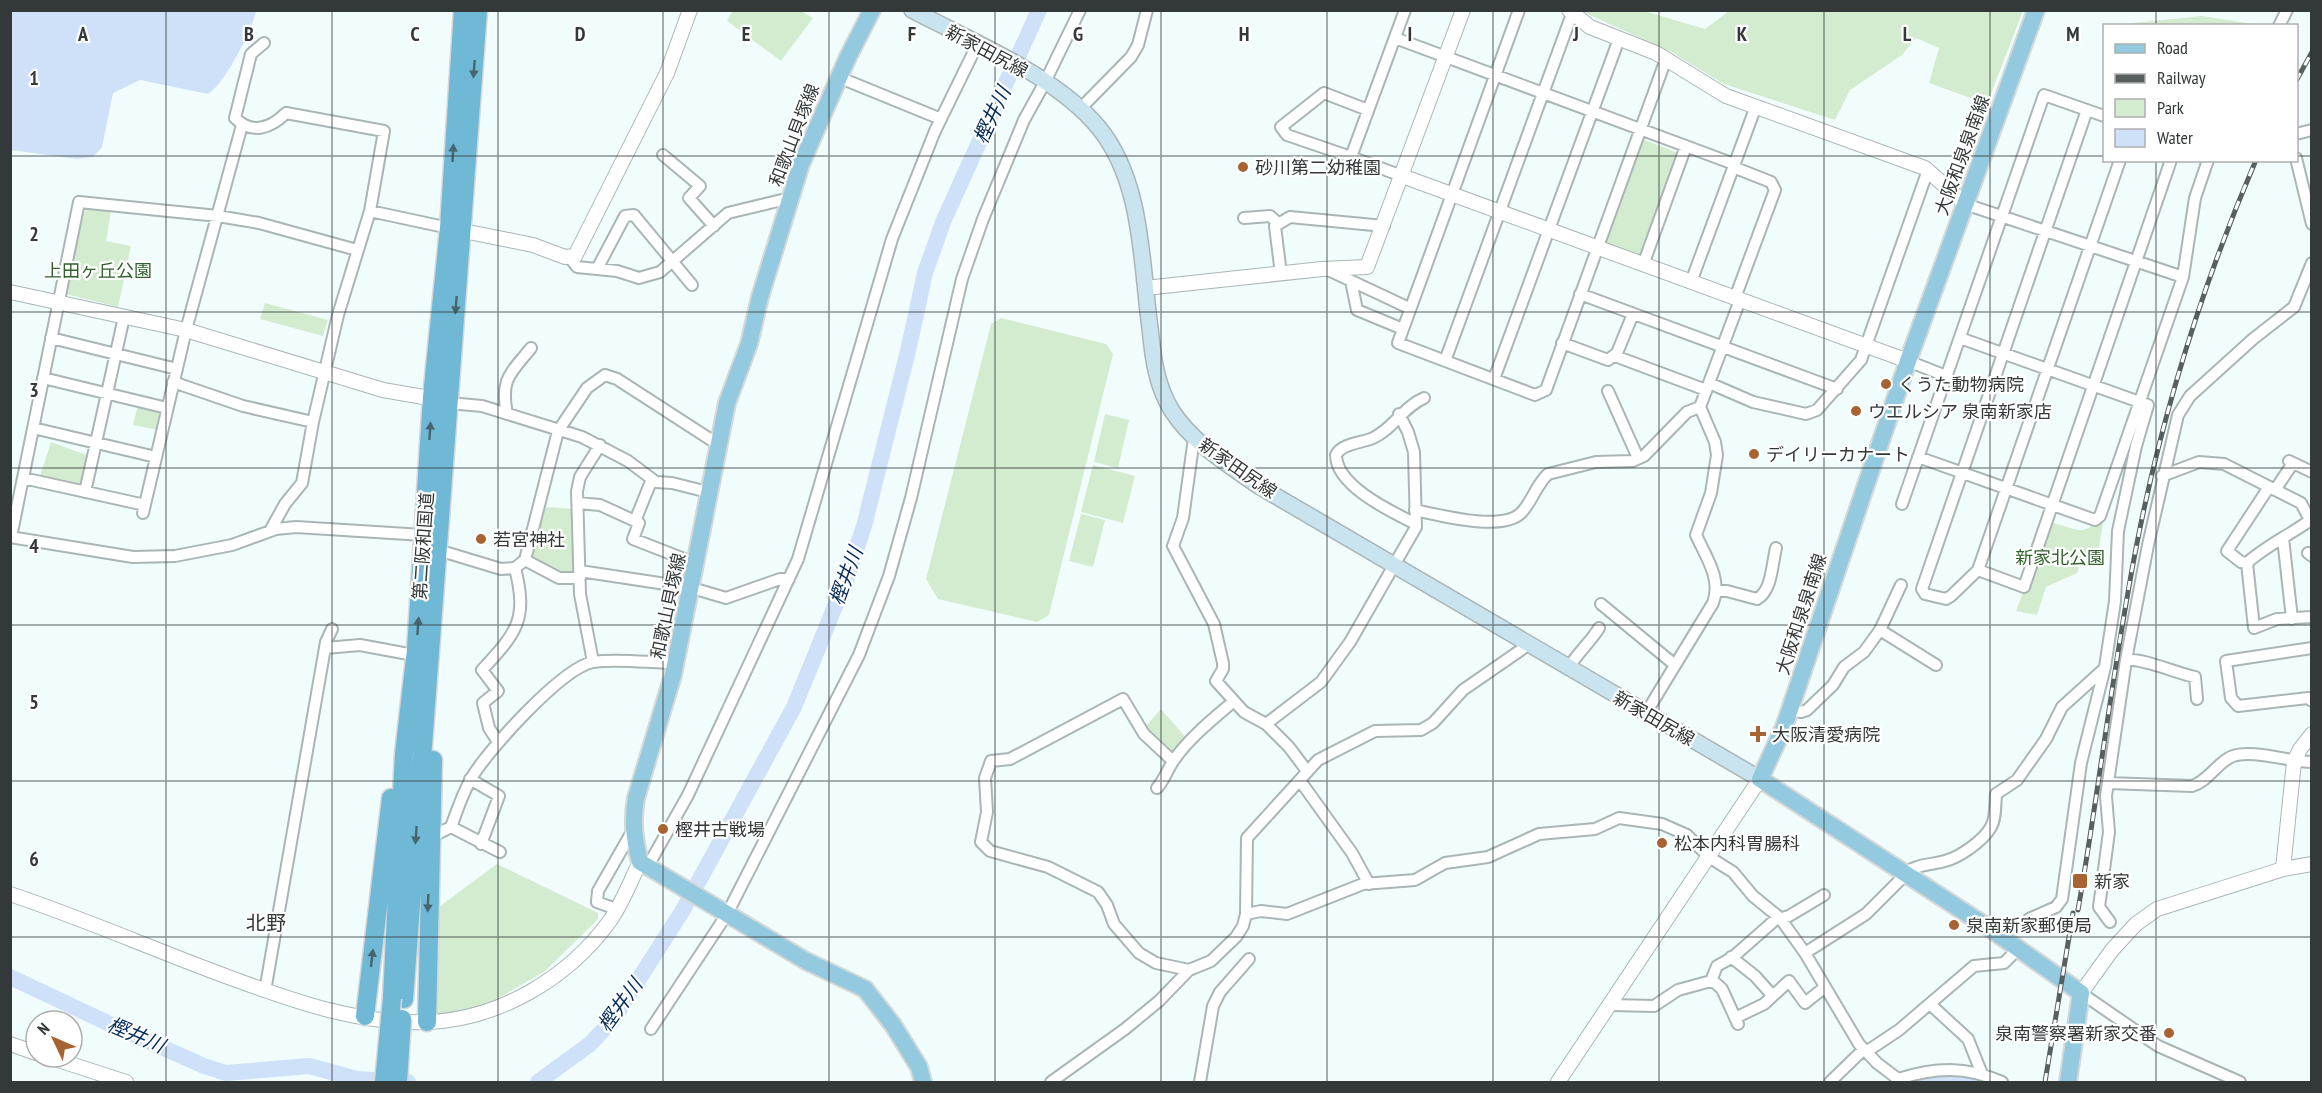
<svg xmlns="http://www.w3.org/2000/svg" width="2322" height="1093" viewBox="0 0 2322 1093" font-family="'PT Sans Narrow','Noto Sans JP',sans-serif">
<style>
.green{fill:#d3eccf}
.water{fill:#cfe0f9}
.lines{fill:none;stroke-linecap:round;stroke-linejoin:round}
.river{stroke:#cfe0f9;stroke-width:16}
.minor-casing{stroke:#aab5b6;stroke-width:14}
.tertiary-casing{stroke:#aab5b6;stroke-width:16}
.secondary-casing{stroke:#aab5b6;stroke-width:18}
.primary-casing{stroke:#d6d7d7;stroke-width:20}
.trunk-casing{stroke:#d6d7d7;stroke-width:21}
.minor{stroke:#fff;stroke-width:10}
.tertiary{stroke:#fff;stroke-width:14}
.secondary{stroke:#c9e4ef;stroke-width:15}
.primary{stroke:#93cae0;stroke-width:16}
.trunk{stroke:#6fb8d6;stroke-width:18}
.rail-casing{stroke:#585f5f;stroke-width:5}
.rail{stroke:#fff;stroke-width:3;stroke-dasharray:9;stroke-linecap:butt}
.trunk-bridge-casing{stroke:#d6d7d7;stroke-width:21;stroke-linecap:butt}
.trunk-bridge{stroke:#6fb8d6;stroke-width:18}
.oneway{fill:#48656f}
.grid{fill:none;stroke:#333838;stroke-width:1.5;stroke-opacity:0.55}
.poi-dot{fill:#a76432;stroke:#fff;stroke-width:2}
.labels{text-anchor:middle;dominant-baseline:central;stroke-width:4.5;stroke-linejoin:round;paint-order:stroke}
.street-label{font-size:18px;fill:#333838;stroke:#fff}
.poi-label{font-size:18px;fill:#333838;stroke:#fff;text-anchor:start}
.park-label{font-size:18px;fill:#33612d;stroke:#fff}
.water-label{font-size:20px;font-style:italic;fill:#062c5b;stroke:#fff}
.neighbourhood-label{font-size:20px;fill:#333838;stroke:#fff}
.grid-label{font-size:20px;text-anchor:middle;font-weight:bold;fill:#333838;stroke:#fff;stroke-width:4.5;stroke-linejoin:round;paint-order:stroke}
</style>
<rect width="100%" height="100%" fill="#f1fdfd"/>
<path class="green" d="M733,10L801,11L813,18L781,61L727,21Z
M1581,11H1644L1705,29L1729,11H2023L1987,104L1929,83L1939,48L1916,38L1902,55L1850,90L1835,120L1724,84L1671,52Z
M2202,16L2253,24L2133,25V23Z
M1640,138L1678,153L1642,260L1601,245Z
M87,210L111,211L106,241L131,246L118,307L66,294L82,216Z
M265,303L328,320L323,336L260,319Z
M1001,318L1106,344L1113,354L1049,615L1037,622L938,599L926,579L991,324Z
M138,405L158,409L161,414L158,430L133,425Z
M1105,414L1129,420L1118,468L1094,462Z
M51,442L89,456L83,488L39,479Z
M1093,465L1135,476L1123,523L1081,512Z
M544,507L575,509L577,575H558L529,558Z
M2105,511L2097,559L2083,554L2077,573L2046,587L2037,615L2016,611L2050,522C2081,530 2084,539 2105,511Z
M1081,514L1105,520L1093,567L1069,561Z
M1161,709L1189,741L1172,757L1144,728Z
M497,864L598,913V919L545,971L497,999L455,1015L431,1013L432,912Z"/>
<path class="water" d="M11,10H256V11C253,29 224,85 208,94L140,80L113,93L102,147L93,157L77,159L11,150Z"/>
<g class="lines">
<path class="river" d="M10,977L114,1026L204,1066L226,1073L309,1066L357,1079L408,1082
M538,1082L590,1044L612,1021L683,910L794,707L847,577L864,526L908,351L925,273L943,222L1039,10
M1925,1082L1961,1079L1974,1082"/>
<g class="minor-casing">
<path id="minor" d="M1519,10L1398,343L1535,395L1546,390L1666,59
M2279,26L2287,10
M1395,38L1734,164
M264,43L251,54L235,118C252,135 271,128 286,113L384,131L370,211L338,315L313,422L302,483L285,504L270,531
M838,77L941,119
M1081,108L1131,57L1138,45L1147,10
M2087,110L1922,589L1925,594L1946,599L1951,596L1978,570L2120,160
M2296,134L2312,130
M663,155L700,186L689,198L714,226
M1351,157L1287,135L1281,127L1324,93L1368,110
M2296,158L2312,224
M1733,167L1771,182L1775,190L1735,298
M1402,176L1351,157L1405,10
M1965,204L2183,277
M370,211L449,228
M1244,218L1270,216L1278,223
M570,258L577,267L617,271L639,278L660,272L728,213L790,198
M1643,265L1686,146
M597,269L625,216L634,215L692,285
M1326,269L1409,308
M1281,274L1275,226L1290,217L1384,226
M1351,281L1357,310L1403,329
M1691,282L1756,106
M1580,294L1837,389
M51,338L177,369
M1960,338L2148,405L2136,446L2118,531L2115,601L2105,667L2081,763L2062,899L2056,907L2029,919
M1562,343L1608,360L1617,353L1633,314
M1615,356L1706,390
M1445,361L1572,14
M1908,361L1946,376
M43,378L167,408
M1494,379L1619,39
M173,382L243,406L313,422
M1709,383L1753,402L1806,414L1817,410L1861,360L1928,170
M1608,391L1638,458
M449,403L482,406L582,437L628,461L656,482L672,483L708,492
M507,414C500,379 510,374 531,348
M33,428L156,457
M1194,438L1183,518L1173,546L1214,624L1223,663V669L1216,681L1244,712L1266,724L1289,747L1307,771
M1918,457L2095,520L2100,516L2183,277L2195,198L2208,160
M2289,461L2312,472
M2162,476L2199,462L2224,464L2301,503L2310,520
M23,478L145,505
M2275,490L2293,463
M85,492L124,317
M578,503L600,505L635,521L639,523L633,539L697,564
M1902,504L2044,95L2104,116
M1415,510C1439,515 1502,532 1521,513C1532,502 1536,485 1548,474L1596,462L1633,461L1644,456L1687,412L1700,407
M143,513L186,330L242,125
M2312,519C2290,535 2267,545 2247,563L2254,628L2277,619L2312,617
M635,521L652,479
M1416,524C1392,512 1336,486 1336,455C1342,443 1362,443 1373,438C1393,429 1403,407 1424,398
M10,537L133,557L175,556L232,545L276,529L296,527L423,535L438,550L501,569L515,568L525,560L558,431L587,388L605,375L617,379L719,445
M11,537L79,202L218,216L259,223L357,250
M2283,538L2292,619
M2308,553L2312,556
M525,560L559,578H580
M2247,563L2241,562L2227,551L2269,487
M1978,570L2024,587L2171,160
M580,571L692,588L726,598L780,579H789
M1717,591H1727L1757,599C1772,591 1772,564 1776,548
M1601,604L1675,665
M1880,630L1936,665
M325,648L360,645L414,655
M2312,648L2226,661L2231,698L2238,706L2308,698L2312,701
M2126,660C2143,658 2176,673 2195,677L2197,699
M593,662L580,594L577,491L580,477L600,445
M1568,669C1577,653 1590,643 1599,628
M1790,710L1801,712L1807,710L1833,685L1844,667L1864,652L1880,630L1901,585
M1646,713L1713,603C1722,579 1706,557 1696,535L1711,493L1717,455L1715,442L1700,407L1740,300
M1266,724L1321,682L1350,642L1416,527L1414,452L1408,432L1399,414
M498,742L489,728L483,703L498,691L482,670C517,632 528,620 515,568
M1173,761L1144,734L1123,699L1010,759L991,761L985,778L987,812L981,842L990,851L1048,867L1098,892L1107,905L1114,924L1139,953L1156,963L1189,970
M470,779L499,796L481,844
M1301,782L1352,853L1369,884
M2108,783L2192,786C2209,781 2217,762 2233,756C2252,749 2290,762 2312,762
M1157,788C1165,779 1167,770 1174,760C1189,738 1213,719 1234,701
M451,827L500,852
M431,837L451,827C457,811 463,792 472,777C489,749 562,668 593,662C617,658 651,663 676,663
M648,866L688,795L798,559L892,239L935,131L977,45
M1904,873C1918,864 1930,865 1945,861C1960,857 1983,841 1991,827C1996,819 1995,804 1996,794L2017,780L2046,739L2062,707L2104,669
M616,909L597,902L598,891L633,830
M1246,914L1261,911L1287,914L1363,884L1415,880L1445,863L1488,857L1539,834L1595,829L1619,818L1662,824L1687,835L1709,857L1733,872L1753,896L1780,918L1805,953L1859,1044L1877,1063L1898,1079C1936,1067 1966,1066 2002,1082
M2110,922L2099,907L2109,832L2106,796L2126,660L2148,545L2178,415L2190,396L2253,339L2294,307L2312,263
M1805,953L1866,914L1906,874
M1731,957L1755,976L1772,995
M1712,980L1722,989L1738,1024
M265,991L326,642L332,629
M2081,993L2158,1046L2240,1082
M1611,1005L1654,1006L1678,990L1711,981L1717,966L1733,957L1775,920L1789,916L1824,895
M1931,1005L1968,1039L1982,1074
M1735,1018L1764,1004L1789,981L1805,1003L1825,987
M651,1029L727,914L859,655L889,576L911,498L962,279L983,219L1024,120L1045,82L1080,10
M1866,1052L1899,1030L1974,966L2004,963L2018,949
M1051,1082L1125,1029L1159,1001L1189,970L1211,961L1236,937L1243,926L1246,914L1247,838L1318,760L1375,731L1421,730L1433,723L1463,690L1528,645
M1200,1082L1213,1006L1220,992L1249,959
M1830,1082L1864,1049"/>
</g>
<g class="tertiary-casing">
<path id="tertiary" d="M1569,10L1590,27L1656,53L1726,96L1925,168L1965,204
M1402,176L1908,361
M454,229L533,245L565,257L575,256L667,73L690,10
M1145,288L1322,269L1367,267L1463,10
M10,292L186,330L383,390L441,400
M2283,869L2294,762L2300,749L2312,734
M10,894C85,919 157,951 231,978C293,1001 361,1025 428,1022C499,1019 567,979 609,922C622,904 630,882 640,862
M2081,993L2112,950L2136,924L2157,909L2283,869L2312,864
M10,1044L36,1053
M49,1057L126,1082
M1558,1082L1760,779"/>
</g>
<g class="secondary-casing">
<path id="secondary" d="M912,10C971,41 1057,76 1099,128C1143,182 1141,263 1150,328C1153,358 1156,385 1172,411C1193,443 1226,463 1257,485L1760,779"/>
</g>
<g class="primary-casing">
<path id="primary" d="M872,10L848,57L801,164L760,297L749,344L727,403L673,675L636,798C632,821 634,839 640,862L806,961L865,989L893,1025L919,1067L923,1082
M2036,10L1908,361L1784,727L1760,779L1992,930L2081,993L2068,1082"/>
</g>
<g class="trunk-casing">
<path id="trunk" d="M392,998L404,754L416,650L432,397L449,228L463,10
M404,999L478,10
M365,1016L391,798
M427,1022L433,760"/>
</g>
<use href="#minor" class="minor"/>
<use href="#tertiary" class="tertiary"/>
<use href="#secondary" class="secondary"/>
<use href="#primary" class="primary"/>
<use href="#trunk" class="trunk"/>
<g class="rail-casing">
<path id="rail" d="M2296,81L2312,52
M2078,910C2100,784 2114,657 2139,533C2165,404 2204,281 2256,160
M2045,1082L2073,913"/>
</g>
<use href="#rail" class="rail"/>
<g class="trunk-bridge-casing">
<path id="trunk-bridge" d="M384,1082L392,998
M398,1082L402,1019"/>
</g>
<use href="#trunk-bridge" class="trunk-bridge"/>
</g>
<defs><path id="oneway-solid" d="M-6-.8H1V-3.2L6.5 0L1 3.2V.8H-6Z" transform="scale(1.5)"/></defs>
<g class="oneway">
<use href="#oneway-solid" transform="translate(474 69) rotate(94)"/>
<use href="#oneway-solid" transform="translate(453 153) rotate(-87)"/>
<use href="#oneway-solid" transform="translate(456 305) rotate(94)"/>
<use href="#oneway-solid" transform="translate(430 431) rotate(-86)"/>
<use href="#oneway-solid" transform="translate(418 626) rotate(-86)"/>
<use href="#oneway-solid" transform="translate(416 835) rotate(94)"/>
<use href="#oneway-solid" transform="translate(428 903) rotate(92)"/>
<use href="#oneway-solid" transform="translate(372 958) rotate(-83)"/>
</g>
<path class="grid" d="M166,10V1082M332,10V1082M498,10V1082M663,10V1082M829,10V1082M995,10V1082M1161,10V1082M1327,10V1082M1493,10V1082M1659,10V1082M1824,10V1082M1990,10V1082M2156,10V26M10,156H2104M2296,156H2312M2156,160V1082M10,312H2312M10,468H2312M10,625H2312M10,781H2312M10,937H2312"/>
<g class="poi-dot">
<circle cx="1243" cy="167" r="6"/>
<circle cx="1886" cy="384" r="6"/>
<circle cx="1856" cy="411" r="6"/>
<circle cx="1754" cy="454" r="6"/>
<circle cx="481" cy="539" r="6"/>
<path d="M1755 725h6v6h6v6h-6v6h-6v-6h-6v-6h6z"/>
<circle cx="663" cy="829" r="6"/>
<circle cx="1662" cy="843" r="6"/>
<rect x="2072" y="873" width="16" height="16" rx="3"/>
<circle cx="1954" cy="925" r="6"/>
<circle cx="2169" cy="1033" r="6"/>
</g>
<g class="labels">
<g class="street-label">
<text transform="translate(987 51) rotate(28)">新家田尻線</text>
<text transform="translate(794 135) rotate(-69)">和歌山貝塚線</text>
<text transform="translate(1962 155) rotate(-70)">大阪和泉泉南線</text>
<text transform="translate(1238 468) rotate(35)">新家田尻線</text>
<text transform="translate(423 546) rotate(-86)">第二阪和国道</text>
<text transform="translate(668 606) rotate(-78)">和歌山貝塚線</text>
<text transform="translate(1801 614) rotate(-72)">大阪和泉泉南線</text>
<text transform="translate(1654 718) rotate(30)">新家田尻線</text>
</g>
<g class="poi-label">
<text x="1255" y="167">砂川第二幼稚園</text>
<text x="1898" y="384">くうた動物病院</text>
<text x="1868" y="411">ウエルシア 泉南新家店</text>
<text x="1766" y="454">デイリーカナート</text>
<text x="493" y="539">若宮神社</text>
<text x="1772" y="734">大阪清愛病院</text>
<text x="675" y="829">樫井古戦場</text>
<text x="1674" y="843">松本内科胃腸科</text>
<text x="2094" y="881">新家</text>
<text x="1966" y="925">泉南新家郵便局</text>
<text x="2157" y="1033" text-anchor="end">泉南警察署新家交番</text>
</g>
<g class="park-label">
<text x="98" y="270">上田ヶ丘公園</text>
<text x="2060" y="557">新家北公園</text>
</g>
<g class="water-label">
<text transform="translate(992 115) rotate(-65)">樫井川</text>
<text transform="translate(846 576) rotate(-70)">樫井川</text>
<text transform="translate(620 1005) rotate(-54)">樫井川</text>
<text transform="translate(136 1035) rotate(23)">樫井川</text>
</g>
<g class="neighbourhood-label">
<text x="266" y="923">北野</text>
</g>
</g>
<g class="grid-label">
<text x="83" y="41">A</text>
<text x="249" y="41">B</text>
<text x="415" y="41">C</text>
<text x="580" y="41">D</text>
<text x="746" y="41">E</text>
<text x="912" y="41">F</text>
<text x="1078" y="41">G</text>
<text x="1244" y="41">H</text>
<text x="1410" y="41">I</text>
<text x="1576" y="41">J</text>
<text x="1742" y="41">K</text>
<text x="1907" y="41">L</text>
<text x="2073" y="41">M</text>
<text x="34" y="85">1</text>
<text x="34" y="241">2</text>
<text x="34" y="397">3</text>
<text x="34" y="553">4</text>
<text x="34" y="709">5</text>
<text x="34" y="866">6</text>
</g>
<rect width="2322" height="1093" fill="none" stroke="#333838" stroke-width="24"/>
<rect x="2103" y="24" width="195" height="138" fill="#ffffff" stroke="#adafaf" stroke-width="1.5"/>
<rect x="2115" y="44" width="30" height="9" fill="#93cae0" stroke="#adafaf" stroke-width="1.5"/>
<text x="2157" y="54" font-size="18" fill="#333838">Road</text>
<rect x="2115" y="74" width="30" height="9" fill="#585f5f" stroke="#adafaf" stroke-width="1.5"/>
<text x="2157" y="84" font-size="18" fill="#333838">Railway</text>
<rect x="2115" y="99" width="30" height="18" fill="#d3eccf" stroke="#adafaf" stroke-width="1.5"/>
<text x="2157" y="114" font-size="18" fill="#333838">Park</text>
<rect x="2115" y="129" width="30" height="18" fill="#cfe0f9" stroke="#adafaf" stroke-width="1.5"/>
<text x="2157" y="144" font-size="18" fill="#333838">Water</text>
<g transform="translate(54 1039) rotate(314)"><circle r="28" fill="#ffffff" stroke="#adafaf" stroke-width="1.5"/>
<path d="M0-4.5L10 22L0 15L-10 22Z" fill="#a76432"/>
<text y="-9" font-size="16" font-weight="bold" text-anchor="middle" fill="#333838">N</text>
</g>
</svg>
